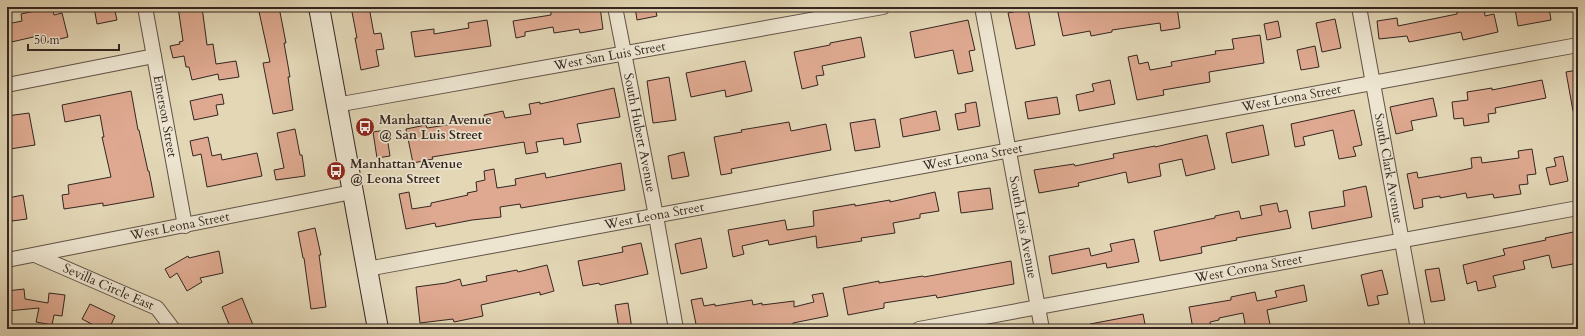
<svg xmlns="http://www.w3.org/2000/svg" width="1585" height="336" viewBox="0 0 1585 336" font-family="Cardo,serif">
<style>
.building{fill:#dea990;stroke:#342620}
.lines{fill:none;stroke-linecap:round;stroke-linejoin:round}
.minor-casing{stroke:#605246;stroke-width:16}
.secondary-casing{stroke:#342620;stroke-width:22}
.minor{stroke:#ede5d0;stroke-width:14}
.secondary{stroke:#ede5d0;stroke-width:20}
.labels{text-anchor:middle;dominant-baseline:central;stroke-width:3.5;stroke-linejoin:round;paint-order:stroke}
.street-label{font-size:13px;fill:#342620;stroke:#ede5d0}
.poi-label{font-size:13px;font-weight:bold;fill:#342620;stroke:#ede5d0;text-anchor:start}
</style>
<rect width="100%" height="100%" fill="#e3d7b6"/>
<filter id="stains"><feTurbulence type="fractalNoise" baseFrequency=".005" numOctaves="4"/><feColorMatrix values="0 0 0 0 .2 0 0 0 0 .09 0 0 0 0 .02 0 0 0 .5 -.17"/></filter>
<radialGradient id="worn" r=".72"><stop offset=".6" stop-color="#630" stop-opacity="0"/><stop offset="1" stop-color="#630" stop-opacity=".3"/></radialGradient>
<path class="building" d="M52,7L54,15L62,13L68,37L44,43L42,35L7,43V24L22,21L21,14Z
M94,7H114L117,20L97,24Z
M178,7H202L207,45L213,44L216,64L236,61L239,77L219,80L218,74L192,80L189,67H186L184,56L173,58L170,46L180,44L179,42L183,41Z
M258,7H279L286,43H284L290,77H288L293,110L273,114L263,63L270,62Z
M351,7H369L374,34L381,33L384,49L376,50L379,66L361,70L355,38H357Z
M580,7H600L603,29L580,33L579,29L554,33L553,27L525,32V36L516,38L513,21L551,15V11Z
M635,7H655L657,16L637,20Z
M1064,7H1177L1180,28L1161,31L1160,23L1112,30V32L1091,36L1090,31L1063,36L1057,8Z
M1480,7H1484L1485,16L1494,14L1498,32L1463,40L1461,32L1409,42L1407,36L1379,39L1377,21L1397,18L1398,26L1457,14V12Z
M1524,7H1549L1551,20L1518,26L1515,9Z
M1028,9L1035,45L1016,49L1008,13Z
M1335,19L1341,48L1322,52L1316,23Z
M487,20L491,46L415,57L411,32L434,29V34L469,28L468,23Z
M968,20L975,50L969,51L973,71L958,74L953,50L915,58L910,32Z
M1278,21L1281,37L1267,40L1264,24Z
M1260,35L1264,63L1209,72L1210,82L1163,90L1164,95L1137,100L1128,57L1137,55L1139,64L1148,62L1150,70L1172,66L1171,62L1216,54L1215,51L1234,49L1232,39Z
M861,37L865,57L822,66L824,75L816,76L818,85L802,89L794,52L830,45V43Z
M1315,46L1319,67L1301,70L1297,50Z
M745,61L752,91L726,97L725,90L691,97L686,73Z
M1578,70V110L1573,111L1566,72Z
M669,77L676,120L653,123L647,81Z
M1110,80L1115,104L1079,111L1076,95L1094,91L1092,84Z
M1542,80L1546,98L1495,108L1496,113L1488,114L1489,122L1464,126L1463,118L1454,119L1452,102L1468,100L1467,92L1492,88V90Z
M614,88L620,117L577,124L581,142L564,145L563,138L536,142L538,152L526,154L524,142L432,157L433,159L413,163L406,129L426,125L427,128L485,119L484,115L503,111L505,118L531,114L529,104L540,102V104Z
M131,91L138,130H139L148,171H149L154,197L103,206V203L64,209L62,195L69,194L68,185L111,177L102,137H104L100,115L65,122L62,105Z
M222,94L224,104L216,105L218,115L194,120L190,101Z
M1057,97L1060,114L1028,119L1025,102Z
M1433,98L1437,116L1411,121L1413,130L1396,134L1390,107Z
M976,102L980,126L958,130L955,114L966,112L965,104Z
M1354,110L1362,145L1353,147L1356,156L1339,159L1333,130L1303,137L1305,145L1295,147L1291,124Z
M936,111L940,130L903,137L900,119Z
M29,113L35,145L10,149L7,130V116Z
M875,119L880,147L855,151L850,123Z
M789,122L791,131L826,124L831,150L731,169L732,173L721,175L714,137L742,132L741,130Z
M1263,125L1269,155L1232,163L1226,133Z
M295,129L300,155H302L305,176L276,180L274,170L284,168L277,133Z
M386,130L390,156L377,158L373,132Z
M1207,135L1215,169L1186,176L1182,159L1159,164L1161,176L1128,183L1126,172L1078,183L1079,186L1039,193L1034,170L1074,164L1075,166L1114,158L1113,154L1155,146V147Z
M208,137L212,156L221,154L222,160L257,153L262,176L207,187L201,154L193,156L190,141Z
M1532,149L1536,174L1527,175L1528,184L1519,185L1521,194L1494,198L1493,194L1467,198L1466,193L1440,198V196L1422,199L1423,207L1414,209L1407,174L1417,172L1418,178L1463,170L1472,168L1471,158L1481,157L1482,163L1519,158L1518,151Z
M684,152L689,176L672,179L668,156Z
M1563,156L1568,181L1550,185L1546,168L1556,166L1554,158Z
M621,163L625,190L521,208L520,204L500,207L501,217L472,220L436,227L435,223L406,229L399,194L409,192L412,209L431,206V203L468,195L467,193L477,191L476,182L485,180L484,171L494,169L497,188L516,185L515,179L545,173L546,178Z
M1366,186L1372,217L1312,229L1309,212L1345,206L1343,191Z
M990,188L993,209L961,213L958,192Z
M935,192L939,211L920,214V218L893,223L895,233L861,238L862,241L817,248L816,236L769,245L768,240L742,246L744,254L733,257L728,230L785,220L787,230L814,226L813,211L855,204V206L890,200V202Z
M23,195L27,219L12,221L8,198Z
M1277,203L1279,212L1287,210L1291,228L1236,238L1237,240L1201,247L1202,253L1160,261L1154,231L1215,218V216L1239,211L1241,219L1262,215L1260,206Z
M315,228L321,255H319L326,307L311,309L304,258H303L298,232Z
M1578,231V263L1552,268L1549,255L1523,261L1525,269L1493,276L1496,287L1478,291L1476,281L1467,284L1463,265L1505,255L1503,249L1546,240L1545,238Z
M701,238L707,268L681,274L675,244Z
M1134,239L1139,262L1107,268L1106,263L1052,274L1049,256L1089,248L1091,256L1112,251L1110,244Z
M641,243L648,274L600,285L599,283L583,286L578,261L623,252L622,247Z
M219,251L223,273L200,278L202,282L187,291L177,273L170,278L165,269L188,256L189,258Z
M1011,261L1014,284L937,298L936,295L884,303V308L848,315L843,288L879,281V283L923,276L924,277Z
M547,265L554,291L540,295V292L481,305L483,316L454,322L453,319L420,323L416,287L446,283L460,279L462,286L487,281L486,276L517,270L518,272Z
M1439,268L1445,300L1431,302L1425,270Z
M1382,270L1388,294L1377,296L1379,304L1368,306L1361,275Z
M1304,285L1307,301L1267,310L1271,329H1246L1243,313L1219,318V320L1210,322L1211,329H1193L1189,307L1231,300V297L1255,292L1257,301L1277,297L1275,291Z
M24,289L25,299L48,303L49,293L65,295L62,316L54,315L52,325L36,322L39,308L7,311V291Z
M823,293L828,316L793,323V325L766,329H697L691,300L702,298L704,306L715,304V306L752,300L753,305L762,303V305L794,301V307L814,302L812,295Z
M242,298L253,325L245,329H231L222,307Z
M628,303L632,329H619L615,305Z
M90,304L115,316L109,329H101L82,319Z
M1143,314L1146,329H1091L1090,324Z"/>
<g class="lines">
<g class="minor-casing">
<g id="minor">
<path id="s1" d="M145,7L185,226"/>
<path id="s2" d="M615,7L656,216L676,329"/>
<path id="s3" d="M982,7L1042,329"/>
<path id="s4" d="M1359,7L1418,329"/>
<path d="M7,85L154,56"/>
<path id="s5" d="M336,105L883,7"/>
<path id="s6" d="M35,255L157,308L173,329"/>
<path id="s7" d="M7,260L352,192"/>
<path id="s8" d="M367,269L1578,45"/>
<path id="s9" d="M919,329L1578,208"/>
</g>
</g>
<g class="secondary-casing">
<path id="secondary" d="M319,7L378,329"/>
</g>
<use href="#minor" class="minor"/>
<use href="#secondary" class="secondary"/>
</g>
<defs>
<g id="bus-disc" transform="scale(1)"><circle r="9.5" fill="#8f2418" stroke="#ede5d0"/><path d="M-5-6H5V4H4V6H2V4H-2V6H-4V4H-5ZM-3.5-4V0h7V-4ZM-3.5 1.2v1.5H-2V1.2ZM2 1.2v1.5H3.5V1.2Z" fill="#fff"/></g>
</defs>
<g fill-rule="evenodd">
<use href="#bus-disc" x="365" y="127"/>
<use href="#bus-disc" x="336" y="171"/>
</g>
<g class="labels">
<g class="street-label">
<text stroke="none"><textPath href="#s5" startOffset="278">West San Luis Street</textPath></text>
<text stroke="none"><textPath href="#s8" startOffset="940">West Leona Street</textPath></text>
<text stroke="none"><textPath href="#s1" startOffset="111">Emerson Street</textPath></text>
<text stroke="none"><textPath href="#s2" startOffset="128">South Hubert Avenue</textPath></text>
<text stroke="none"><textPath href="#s8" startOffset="616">West Leona Street</textPath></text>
<text stroke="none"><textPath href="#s4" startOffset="164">South Clark Avenue</textPath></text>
<text stroke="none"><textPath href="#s8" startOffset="292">West Leona Street</textPath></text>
<text stroke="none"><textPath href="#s7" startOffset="176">West Leona Street</textPath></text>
<text stroke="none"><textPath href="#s3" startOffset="224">South Lois Avenue</textPath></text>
<text stroke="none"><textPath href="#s9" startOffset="335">West Corona Street</textPath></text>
<text stroke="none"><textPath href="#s6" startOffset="80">Sevilla Circle East</textPath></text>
</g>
<g class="poi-label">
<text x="379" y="120">Manhattan Avenue<tspan x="379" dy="15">@ San Luis Street</tspan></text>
<text x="350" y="164">Manhattan Avenue<tspan x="350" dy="15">@ Leona Street</tspan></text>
</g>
</g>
<rect width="1585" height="336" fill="none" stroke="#e3d7b6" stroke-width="24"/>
<rect x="8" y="8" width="1569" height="320" fill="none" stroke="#342620" stroke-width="2"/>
<rect x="12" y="12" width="1561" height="312" fill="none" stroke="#342620"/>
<path d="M28 44v6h91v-6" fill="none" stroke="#342620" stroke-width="2"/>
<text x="34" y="44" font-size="12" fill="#342620" stroke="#ede5d0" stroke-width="3" paint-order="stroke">50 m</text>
<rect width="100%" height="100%" filter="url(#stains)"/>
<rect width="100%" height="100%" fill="url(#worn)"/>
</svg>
